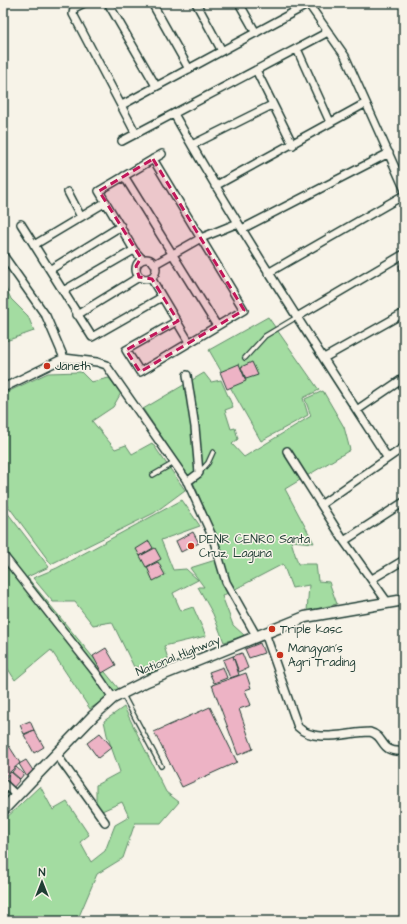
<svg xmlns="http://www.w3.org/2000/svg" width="407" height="924" viewBox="0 0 407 924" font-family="'Architects Daughter',sans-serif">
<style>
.green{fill:#a3dca1;stroke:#618c6a}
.building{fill:#edb3c5;stroke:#1f3d34}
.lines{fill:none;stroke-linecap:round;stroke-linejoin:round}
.service-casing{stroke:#1f3d34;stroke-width:6}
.minor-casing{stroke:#1f3d34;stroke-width:10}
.primary-casing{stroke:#1f3d34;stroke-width:13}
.service{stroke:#f7f3e8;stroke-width:3.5}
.minor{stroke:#f7f3e8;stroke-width:7}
.primary{stroke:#f7f3e8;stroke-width:10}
.marked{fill:#c2185b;fill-opacity:0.2;stroke:#c2185b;stroke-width:3;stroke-dasharray:8 5;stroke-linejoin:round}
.poi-dot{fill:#c8321e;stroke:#f7f3e8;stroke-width:1.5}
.labels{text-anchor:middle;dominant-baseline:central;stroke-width:3;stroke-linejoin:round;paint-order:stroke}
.poi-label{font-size:12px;fill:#1f3d34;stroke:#f7f3e8;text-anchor:start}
.street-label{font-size:12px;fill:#1f3d34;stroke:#f7f3e8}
</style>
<rect width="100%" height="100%" fill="#f7f3e8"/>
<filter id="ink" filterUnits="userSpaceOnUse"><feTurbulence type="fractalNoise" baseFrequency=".025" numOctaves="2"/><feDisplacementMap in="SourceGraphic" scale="8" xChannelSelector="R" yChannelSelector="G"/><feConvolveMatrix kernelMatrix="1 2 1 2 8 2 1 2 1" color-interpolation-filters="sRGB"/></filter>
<g filter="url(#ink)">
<path class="green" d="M3,282L11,299L28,316L34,331L3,342Z
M268,317L319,390L303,398L308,415L261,441L209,350Z
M81,372L91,382L109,378L121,393L113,407L92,421L115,449L126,445L132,454L152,443L185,490L154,513L51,564L3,499V394L48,373Z
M204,373L211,382L221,380L233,407L225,410L231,429L235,428L238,439L232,444L244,457L311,416L305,399L323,391L344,427L350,450L285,489L314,543L291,541L298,564H316L318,581L329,582L337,604L307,611L309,585L292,588L283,564L222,596L233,625L245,636L224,642L213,614L198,587H204L190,568L225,557L194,484L143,409Z
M182,500L200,526L161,540L173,570L186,569L198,580L173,593L181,611L193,607L206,636L164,646L170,665L147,674L145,667H134L112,622L93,625L75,602H53L33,578L57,568Z
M3,507L49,567L27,577L119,689L90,709L51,650L15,680L3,661Z
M124,707L166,792L179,802L161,823H135L123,858L97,874L77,921H3V821L40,786L53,810L67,802L89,835L80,842L91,862L105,851L115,825L129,817L122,802L102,811L96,803V785L120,772L107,735L104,721Z"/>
<path class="building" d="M399,265H404V300Z
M252,362L258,375L246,379L241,367Z
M239,364L246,381L227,389L220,372Z
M193,532L199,543L181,552L176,541Z
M149,541L153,548L140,556L136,549Z
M155,548L161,559L146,567L140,556Z
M158,562L165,575L153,581L147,567Z
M260,643L264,653L249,658L245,649Z
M106,648L116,665L102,673L93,656Z
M242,653L248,668L239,672L233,656Z
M233,656L239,675L230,678L223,660Z
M223,667L227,678L214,683L209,672Z
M246,673L251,688L245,690L251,705L239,709L253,749L238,755L212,685Z
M210,707L237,762L182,787L154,732Z
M30,721L34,730L24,734L20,725Z
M34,730L44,747L34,753L24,735Z
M100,733L112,747L98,758L87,743Z
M9,746L20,763L3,778V751Z
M26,760L34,772L27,777L19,764Z
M16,767L24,774L20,779L12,772Z
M11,772L20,780L12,789L3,781Z"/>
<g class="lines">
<g class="service-casing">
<path id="service" d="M245,358L265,336L297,317
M199,473L208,463L213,452
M153,475L174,463
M123,695L161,766"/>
</g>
<g class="minor-casing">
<path id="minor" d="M84,3L74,8L73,14L136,134
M108,3L156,86
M152,3L189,69
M196,3L222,51
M239,3L256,33
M297,49L330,122
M256,70L293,145
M122,105L305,6H310L345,56L404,188
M174,114C240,231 314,344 387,457
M122,141L328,32
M192,145L272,105
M153,159L244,310L140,372L126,350L177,321
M124,176L217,326
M215,186L366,103
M68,192L81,217
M21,224L92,337L162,297
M242,229L389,153
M34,245L106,202
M3,255L46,316L64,358
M136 269a10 10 0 1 1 20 0a10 10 0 1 1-20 0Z
M142,259L134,250L99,191L162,154
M155,264L201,238L238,223
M51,269L121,226
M268,273L404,195
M151,278L189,342
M63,291L134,250
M77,315L139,277
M297,317L404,254
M324,358L404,313
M187,375L195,427L199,473L187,482
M3,388L64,358L97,362L106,365L187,481L213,538L226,582L257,637
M357,410L404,378
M287,451L344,541L388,603
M322,504L404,447
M344,541L404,502
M3,555L96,673L113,698
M372,579L404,560
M265,633L298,727C315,744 348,732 370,732C387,737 378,753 404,751
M57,755L105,822
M3,783L17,796"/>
</g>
<g class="primary-casing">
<path id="primary" d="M3,810L93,716L113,698L147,681L305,617L404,600"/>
</g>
<use href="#service" class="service"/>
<use href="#minor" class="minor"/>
<use href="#primary" class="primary"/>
</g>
</g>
<path class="marked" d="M153,159L244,310L140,372L126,350L178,321L152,279L139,277L136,266L141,258L99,191Z"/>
<g class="poi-dot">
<circle cx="47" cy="366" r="4"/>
<circle cx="191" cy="546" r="4"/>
<circle cx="272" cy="629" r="4"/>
<circle cx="280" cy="655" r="4"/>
</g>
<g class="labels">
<g class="poi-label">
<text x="55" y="366">Janeth</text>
<text x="199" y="539">DENR CENRO Santa<tspan x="199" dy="14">Cruz, Laguna</tspan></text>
<text x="280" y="629">Triple kasc</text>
<text x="288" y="648">Mangyan's<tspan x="288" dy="14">Agri Trading</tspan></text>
</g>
<g class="street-label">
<text transform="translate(178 656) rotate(-22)">National Highway</text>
</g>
</g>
<rect width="407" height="924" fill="none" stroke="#f7f3e8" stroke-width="16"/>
<rect x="8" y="8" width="391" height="908" fill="none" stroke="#1f3d34" stroke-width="1.5" filter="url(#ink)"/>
<g transform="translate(42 882)" stroke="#f7f3e8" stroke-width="3" paint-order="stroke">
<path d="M0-3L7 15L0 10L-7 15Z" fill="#1f3d34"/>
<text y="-6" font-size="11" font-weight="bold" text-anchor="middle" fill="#1f3d34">N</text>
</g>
</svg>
